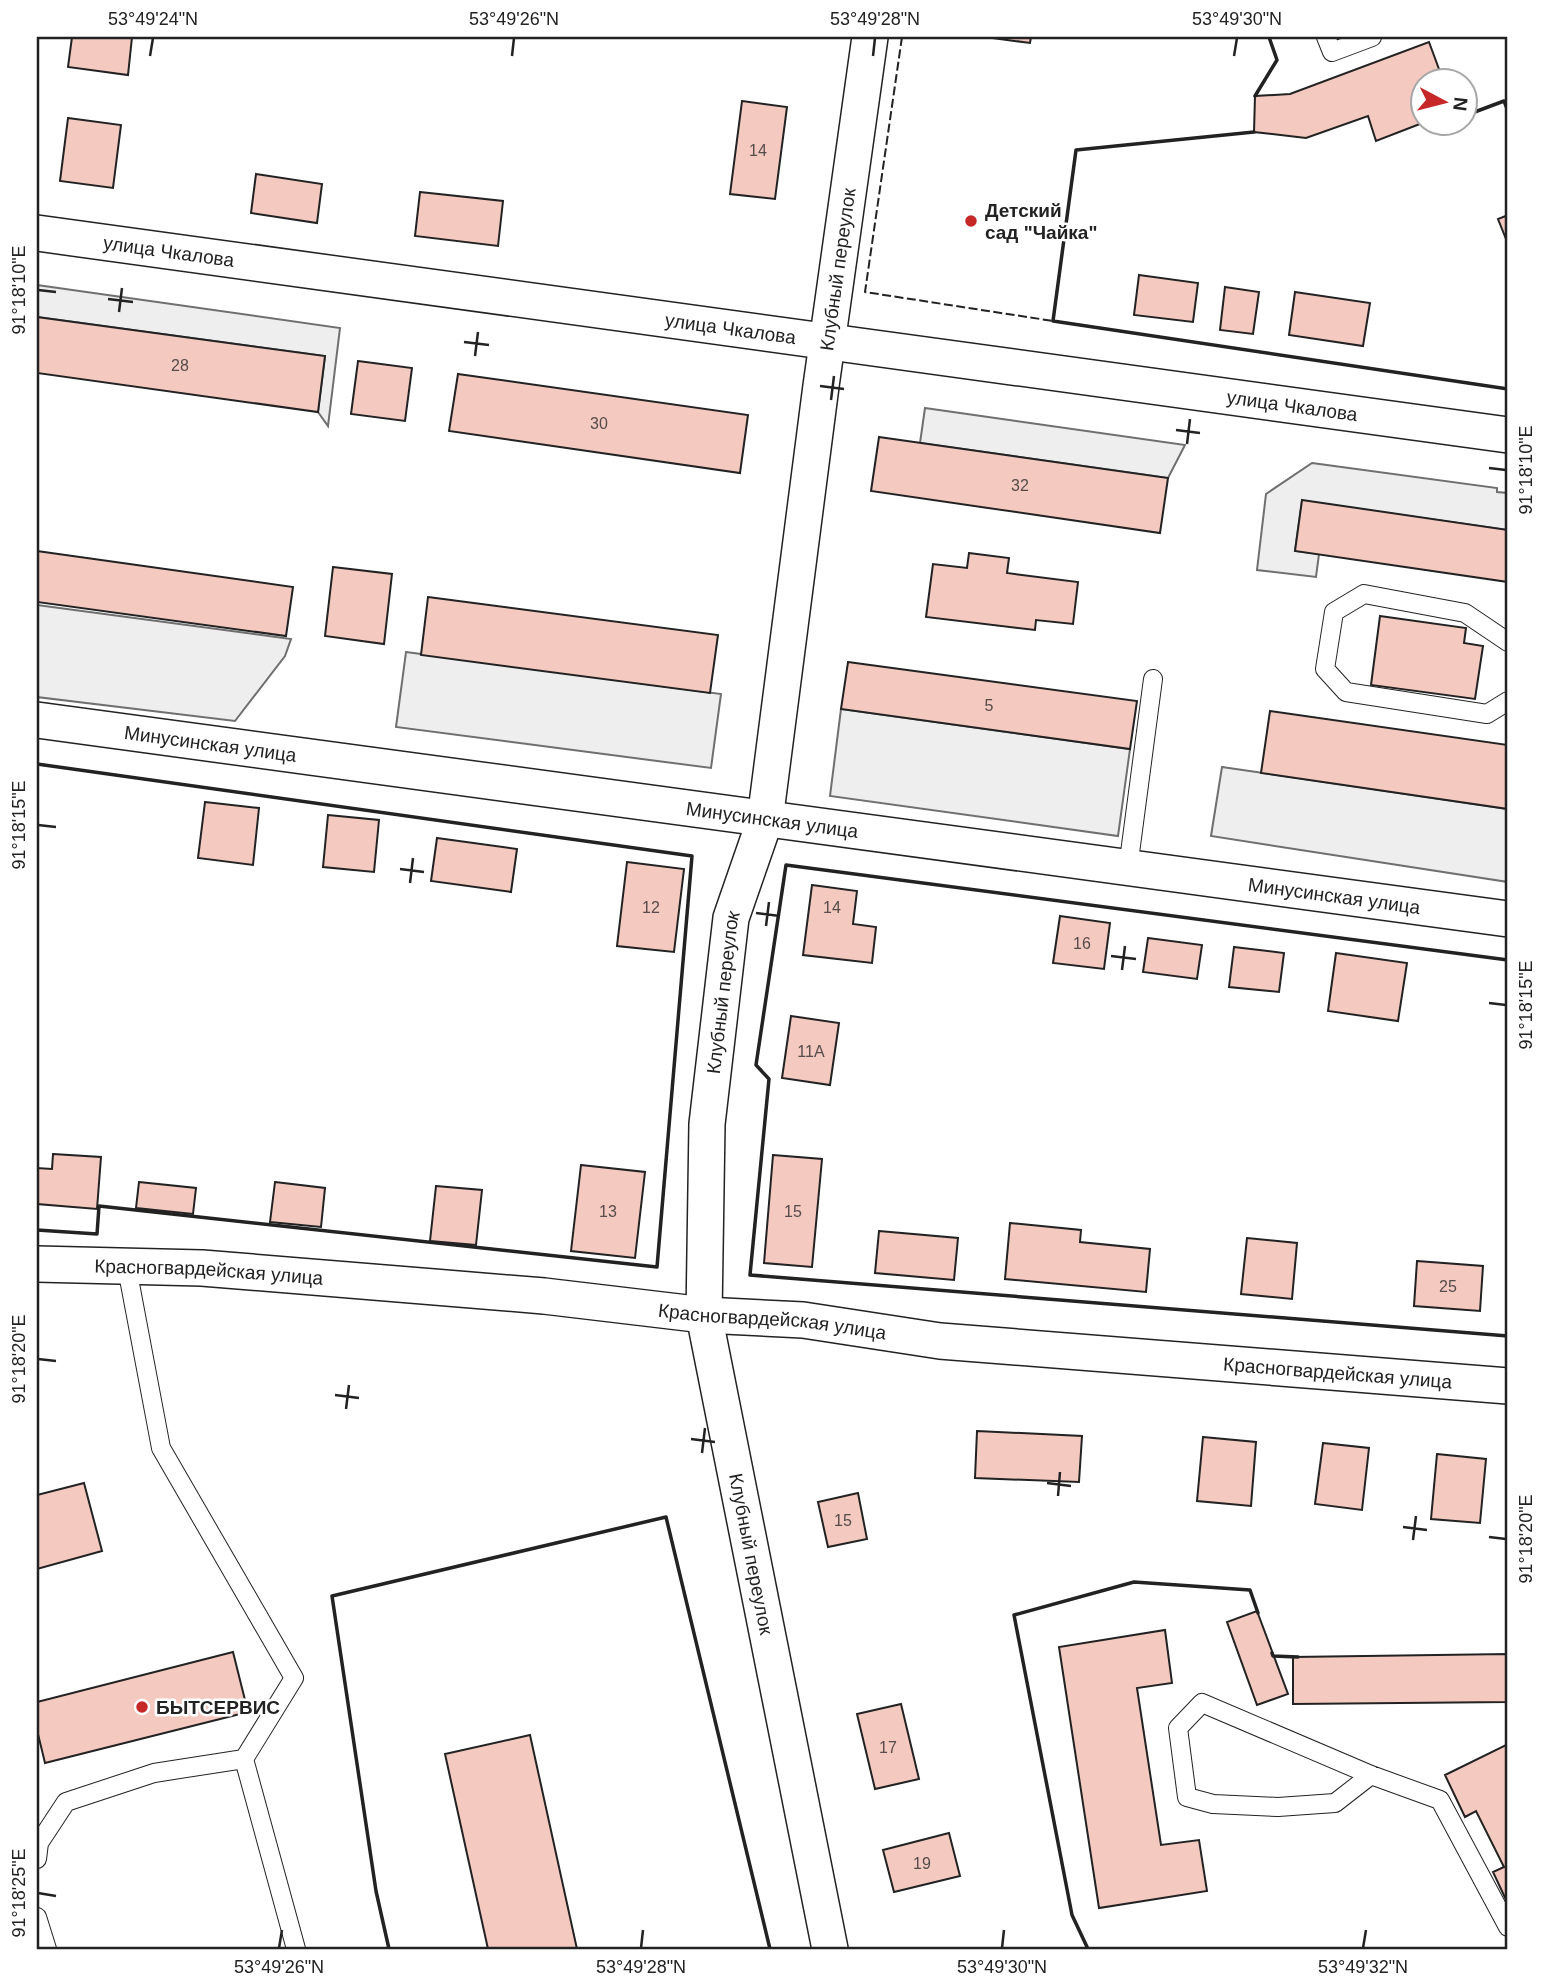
<svg xmlns="http://www.w3.org/2000/svg" width="1545" height="1986" viewBox="0 0 1545 1986" font-family="Helvetica,sans-serif">
<style>
.garden{fill:#eee;stroke:#6f6f6f;stroke-width:2}
.building{fill:#f3c9c0;stroke:#222;stroke-width:2}
.lines{fill:none;stroke-linecap:round;stroke-linejoin:round}
.lane-casing{stroke:#222;stroke-width:20}
.street-casing{stroke:#222;stroke-width:38}
.lane{stroke:#fff;stroke-width:18}
.street{stroke:#fff;stroke-width:35}
.fence{stroke:#222;stroke-width:2;stroke-dasharray:9 3.5;stroke-linecap:butt}
.wall{stroke:#222;stroke-width:3.5}
.ticks{fill:none;stroke:#222;stroke-width:2.5}
.poi-dot{fill:#c62828;stroke:#fff;stroke-width:2.5}
.labels{text-anchor:middle;dominant-baseline:central;stroke-width:5;stroke-linejoin:round;paint-order:stroke}
.number-label{font-size:16px;fill:#564c4a}
.poi-label{font-size:19px;font-weight:bold;fill:#222;stroke:#fff;text-anchor:start}
.street-label{font-size:19px;fill:#222;stroke:#fff}
.neatline{fill:none;stroke:#222;stroke-width:2.5}
.ticks-label{font-size:18px;text-anchor:middle;fill:#222}
</style>
<rect width="100%" height="100%" fill="#fff"/>
<path class="garden" d="M37,285L340,328L328,426L318,412L325,356L37,317Z
M925,408L1185,445L1168,478L920,443Z
M1312,463L1497,488V492L1508,493V530L1302,501L1295,551L1319,554L1316,577L1257,570L1266,494Z
M37,605L291,639L285,656L235,721L37,697Z
M406,652L721,694L711,768L396,727Z
M841,709L1130,749L1118,836L830,796Z
M1222,767L1508,809V882L1211,836Z"/>
<path class="building" d="M72,37H132L128,75L68,67Z
M985,37H1031L1030,43Z
M1429,42L1443,80H1422V122H1425L1376,141L1368,116L1306,138L1254,132L1255,96L1290,94Z
M742,101L787,107L775,199L730,194Z
M68,118L121,125L113,188L60,181Z
M256,174L322,184L317,223L251,213Z
M420,192L503,201L498,246L415,236Z
M1508,215V244L1498,219Z
M1139,275L1198,283L1193,322L1134,315Z
M1225,287L1259,292L1253,334L1220,330Z
M1295,292L1370,303L1363,346L1289,335Z
M37,317L325,356L318,412L37,373Z
M358,361L412,368L405,421L351,414Z
M458,374L748,415L740,473L449,431Z
M879,437L1168,478L1160,533L871,491Z
M1302,500L1508,530V582L1295,551Z
M37,551L293,587L286,636L37,602Z
M969,553L1009,558L1007,573L1078,582L1073,624L1036,620L1035,630L926,617L933,564L967,568Z
M333,567L392,574L384,644L325,636Z
M428,597L718,635L710,693L421,655Z
M1380,616L1466,628L1464,643L1483,646L1475,699L1371,685Z
M848,662L1137,701L1130,749L841,709Z
M1270,711L1508,745V809L1261,773Z
M205,802L259,808L253,865L198,858Z
M328,815L379,820L374,872L323,867Z
M437,838L517,849L511,892L431,881Z
M627,862L684,869L674,952L617,946Z
M812,885L857,891L853,924L876,927L872,963L803,955Z
M1060,916L1110,923L1104,969L1053,963Z
M1148,938L1202,945L1197,979L1143,972Z
M1234,947L1284,953L1279,992L1229,987Z
M1336,953L1407,963L1398,1021L1328,1011Z
M791,1016L839,1023L830,1085L782,1078Z
M53,1154L101,1157L97,1209L37,1204V1168L52,1169Z
M773,1155L822,1159L812,1267L764,1263Z
M581,1165L645,1172L635,1258L571,1251Z
M139,1182L196,1188L193,1214L136,1208Z
M275,1182L325,1188L321,1227L270,1222Z
M436,1186L482,1190L476,1245L430,1241Z
M1010,1223L1081,1230L1080,1242L1150,1249L1146,1292L1005,1279Z
M879,1231L958,1238L954,1280L875,1273Z
M1247,1238L1297,1243L1292,1299L1241,1294Z
M1417,1261L1483,1266L1480,1311L1414,1306Z
M977,1431L1082,1436L1079,1482L975,1478Z
M1203,1437L1256,1442L1251,1506L1197,1501Z
M1323,1443L1369,1448L1362,1510L1315,1504Z
M1437,1454L1486,1459L1480,1523L1431,1519Z
M84,1483L102,1551L37,1569V1495Z
M858,1493L867,1539L828,1547L818,1502Z
M1257,1611L1288,1694L1257,1705L1227,1622Z
M1165,1630L1172,1683L1137,1688L1161,1845L1199,1840L1207,1891L1099,1908L1059,1647Z
M233,1652L248,1712L45,1763L37,1730V1702Z
M1508,1654V1702L1293,1704V1657Z
M901,1704L919,1779L875,1789L857,1714Z
M530,1735L577,1949H488L445,1754Z
M1508,1744V1904L1493,1872L1504,1867L1476,1811L1465,1817L1445,1775Z
M949,1833L960,1876L894,1892L883,1850Z"/>
<g class="lines">
<g class="lane-casing">
<path id="lane" d="M1326,37L1332,52L1372,37
M1508,642L1465,613L1364,594L1334,612L1325,669L1346,692L1487,714L1508,701
M1128,868L1153,679
M244,1759L296,1949
M1371,1775L1335,1803L1278,1807L1213,1804L1187,1797L1178,1728L1202,1703L1371,1775L1440,1800L1508,1927
M37,1859L39,1843L66,1802L154,1773L244,1759L294,1678L161,1448L127,1268
M37,1917L47,1949"/>
</g>
<g class="street-casing">
<g id="street">
<path id="s1" d="M37,233L1508,435"/>
<path id="s2" d="M37,720L1508,919"/>
<path id="s3" d="M37,1264L202,1268L544,1296L704,1315L803,1320L940,1341L1508,1386"/>
<path id="s4" d="M830,1949L704,1315L707,1124L731,918L765,820L821,386L870,37"/>
</g>
</g>
<use href="#lane" class="lane"/>
<use href="#street" class="street"/>
<path class="fence" d="M902,37L865,292L1053,321"/>
<path class="wall" d="M1255,96L1277,60L1269,37
M1464,116L1504,101L1508,111
M1254,132L1076,150L1053,321L1508,389
M37,764L692,856L657,1267L99,1206L97,1234L37,1230
M1508,960L786,865L756,1065L769,1079L750,1275L1508,1336
M1272,1653L1273,1656L1298,1657
M389,1949L376,1891L332,1596L666,1517L770,1949
M1088,1949L1072,1915L1014,1615L1134,1582L1250,1590L1258,1613"/>
</g>
<path class="ticks" d="M150,56L153,38M512,56L514,38M873,56L875,38M1234,56L1237,38M38,290L56,292M108,299L133,302M119,312L122,288M464,342L489,345M475,356L478,332M820,386L844,389M831,400L834,376M1176,430L1200,433M1187,444L1190,419M1489,468L1506,470M38,825L56,827M400,869L424,872M410,883L413,858M756,913L780,916M766,926L769,902M1111,956L1136,959M1122,970L1125,946M1489,1003L1506,1005M38,1359L56,1361M335,1395L359,1398M346,1409L349,1385M691,1439L715,1442M702,1453L705,1428M1047,1483L1071,1486M1058,1496L1060,1472M1403,1527L1427,1530M1489,1537L1506,1539M1413,1540L1416,1516M38,1893L56,1896M279,1948L282,1930M641,1948L643,1930M1002,1948L1004,1930M1363,1948L1366,1930"/>
<g class="poi-dot">
<circle cx="971" cy="221" r="7"/>
<circle cx="142" cy="1707" r="7"/>
</g>
<g class="labels">
<g class="number-label">
<text x="758" y="150">14</text>
<text x="180" y="365">28</text>
<text x="599" y="423">30</text>
<text x="1020" y="485">32</text>
<text x="989" y="705">5</text>
<text x="651" y="907">12</text>
<text x="832" y="907">14</text>
<text x="1082" y="943">16</text>
<text x="811" y="1051">11А</text>
<text x="608" y="1211">13</text>
<text x="793" y="1211">15</text>
<text x="1448" y="1286">25</text>
<text x="843" y="1520">15</text>
<text x="888" y="1747">17</text>
<text x="922" y="1863">19</text>
</g>
<g class="poi-label">
<text x="985" y="210">Детский<tspan x="985" dy="22">сад "Чайка"</tspan></text>
<text x="156" y="1707">БЫТСЕРВИС</text>
</g>
<g class="street-label">
<text stroke="none"><textPath href="#s1" startOffset="133">улица Чкалова</textPath></text>
<text stroke="none"><textPath href="#s4" startOffset="1704">Клубный переулок</textPath></text>
<text stroke="none"><textPath href="#s1" startOffset="700">улица Чкалова</textPath></text>
<text stroke="none"><textPath href="#s1" startOffset="1267">улица Чкалова</textPath></text>
<text stroke="none"><textPath href="#s2" startOffset="175">Минусинская улица</textPath></text>
<text stroke="none"><textPath href="#s2" startOffset="742">Минусинская улица</textPath></text>
<text stroke="none"><textPath href="#s2" startOffset="1309">Минусинская улица</textPath></text>
<text stroke="none"><textPath href="#s4" startOffset="970">Клубный переулок</textPath></text>
<text stroke="none"><textPath href="#s3" startOffset="172">Красногвардейская улица</textPath></text>
<text stroke="none"><textPath href="#s3" startOffset="738">Красногвардейская улица</textPath></text>
<text stroke="none"><textPath href="#s3" startOffset="1306">Красногвардейская улица</textPath></text>
<text transform="translate(751 1554) rotate(79)">Клубный переулок</text>
</g>
</g>
<rect width="1545" height="1986" fill="none" stroke="#ffffff" stroke-width="77"/>
<g transform="translate(1444 102) rotate(97)"><circle r="33" fill="#ffffff" stroke="#a7a7a7" stroke-width="2"/>
<path d="M0-5L12 26L0 18L-12 26Z" fill="#c62828"/>
<text y="-10" font-size="19" font-weight="bold" text-anchor="middle" fill="#222222">N</text>
</g>
<rect x="38" y="38" width="1468" height="1910" class="neatline"/>
<g class="ticks-label">
<text x="153" y="25">53°49'24"N</text>
<text x="514" y="25">53°49'26"N</text>
<text x="875" y="25">53°49'28"N</text>
<text x="1237" y="25">53°49'30"N</text>
<text transform="translate(19 290) rotate(-90)" y="6">91°18'10"E</text>
<text transform="translate(1526 470) rotate(-90)" y="6">91°18'10"E</text>
<text transform="translate(19 825) rotate(-90)" y="6">91°18'15"E</text>
<text transform="translate(1526 1005) rotate(-90)" y="6">91°18'15"E</text>
<text transform="translate(19 1359) rotate(-90)" y="6">91°18'20"E</text>
<text transform="translate(1526 1539) rotate(-90)" y="6">91°18'20"E</text>
<text transform="translate(19 1893) rotate(-90)" y="6">91°18'25"E</text>
<text x="279" y="1973">53°49'26"N</text>
<text x="641" y="1973">53°49'28"N</text>
<text x="1002" y="1973">53°49'30"N</text>
<text x="1363" y="1973">53°49'32"N</text>
</g>
</svg>
